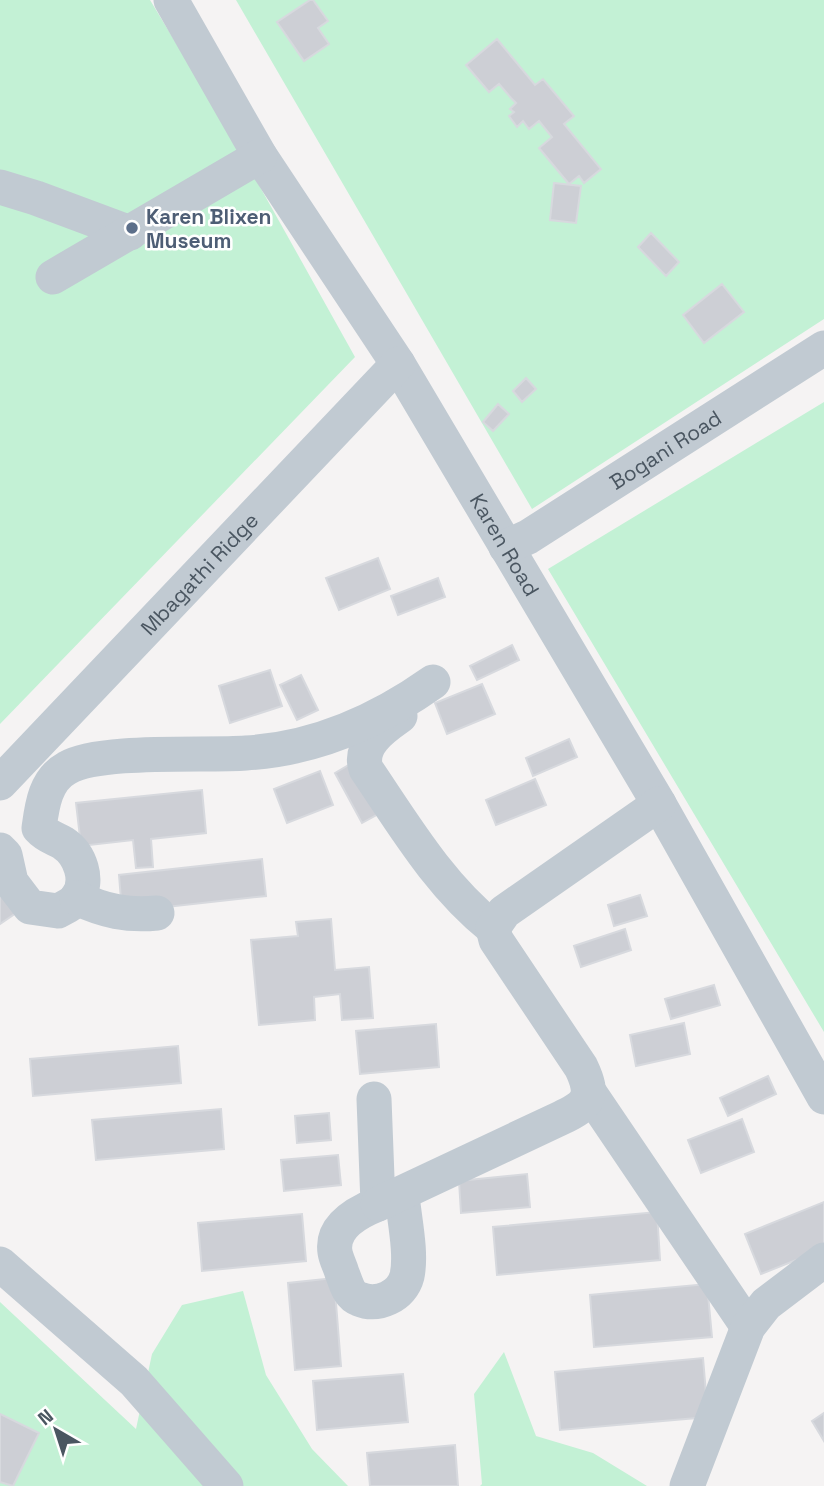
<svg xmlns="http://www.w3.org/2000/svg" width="824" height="1486" viewBox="0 0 824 1486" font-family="'Space Grotesk',sans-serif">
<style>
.green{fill:#c3f1d5}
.building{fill:#cdcfd5;stroke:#d7d9de;stroke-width:2}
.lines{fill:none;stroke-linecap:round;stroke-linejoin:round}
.minor{stroke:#c1cad2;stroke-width:35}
.service-dot{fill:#5c6f8a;stroke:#fff;stroke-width:2.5}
.labels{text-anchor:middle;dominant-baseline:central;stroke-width:5;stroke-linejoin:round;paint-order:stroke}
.service-label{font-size:21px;font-weight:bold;fill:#4e5e75;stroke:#fff;text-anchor:start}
.street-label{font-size:21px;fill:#4a5661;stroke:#fff}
</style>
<rect width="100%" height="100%" fill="#f5f3f3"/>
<path class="green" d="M0,0H150L226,126L355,357L0,724Z
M236,0H824V319L532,509Z
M824,402V1032L548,569Z
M243,1291L266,1375L312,1449L348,1486H0V1302L136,1429L152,1354L182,1305Z
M504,1352L536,1436L593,1453L647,1486H480L482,1484L474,1394Z"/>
<path class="building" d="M310,0H313L328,21L318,28L329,44L304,61L277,22Z
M497,39L535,85L543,79L574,116L564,124L601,169L584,183L579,176L569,184L539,148L552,137L539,121L529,129L523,121L517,127L509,116L514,112L510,109L516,103L511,98L499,84L489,92L466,65Z
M554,183L581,186L576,223L550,220Z
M651,233L679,262L666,276L638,247Z
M722,284L744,312L704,343L683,315Z
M526,378L536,389L522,402L513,391Z
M498,404L509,414L493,431L483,422Z
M378,558L390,589L339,610L326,578Z
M438,578L445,597L398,615L391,596Z
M512,645L519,660L477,680L470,666Z
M270,670L282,706L230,723L219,686Z
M301,675L318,710L297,720L280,685Z
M482,684L495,714L447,734L435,703Z
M569,739L577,757L533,776L526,758Z
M352,763L380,813L362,823L335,773Z
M320,771L333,805L287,823L274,789Z
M535,779L546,805L496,825L486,800Z
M202,790L206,833L151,839L153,867L136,868L133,840L81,846L76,803Z
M262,859L266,896L122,912L119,875Z
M0,875L22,909L0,924Z
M640,895L647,916L614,926L608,905Z
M331,919L335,970L369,967L373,1018L342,1020L340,994L314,997L315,1020L259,1025L251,940L298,936L296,922Z
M625,929L631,950L581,967L574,946Z
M714,985L720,1005L671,1019L665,999Z
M684,1023L690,1054L636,1066L630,1035Z
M436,1024L439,1067L360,1074L356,1031Z
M178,1046L181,1083L33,1096L30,1059Z
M768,1076L776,1094L728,1116L720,1098Z
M221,1109L224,1149L96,1160L92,1120Z
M329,1113L331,1140L297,1143L295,1116Z
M742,1119L754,1152L701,1173L688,1140Z
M338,1155L341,1185L284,1191L281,1160Z
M527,1174L530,1207L461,1213L459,1181Z
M824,1202V1249L761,1274L745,1234Z
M657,1212L660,1260L497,1275L493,1227Z
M302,1214L306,1261L202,1271L198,1223Z
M334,1278L341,1366L295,1370L288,1283Z
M707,1284L712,1337L594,1347L590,1295Z
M703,1358L708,1417L560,1430L555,1372Z
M403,1374L408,1422L317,1430L313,1381Z
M824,1413V1441L812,1421Z
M0,1414L39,1433L13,1486L0,1482Z
M455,1445L458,1486H370L367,1453Z"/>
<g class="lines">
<g class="minor">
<path id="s1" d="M171,0L260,156L398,364L659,804L824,1097"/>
<path d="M0,187L36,198L130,233"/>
<path d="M53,277L260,156"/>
<path id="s2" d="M506,547L528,537L824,348"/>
<path d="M400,716C383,728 358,745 366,769C404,825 439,885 493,928"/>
<path id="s3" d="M0,783L398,364"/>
<path d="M0,850L5,855L11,882L30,907L58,911C64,908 73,904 77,898C90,881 80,854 63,843C54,838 46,836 39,828C42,806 45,780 67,768C99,749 205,756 246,753C315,749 378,721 433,682"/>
<path d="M77,898C104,911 128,916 157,913"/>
<path d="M589,1092L748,1327"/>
<path d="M374,1099L378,1204C358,1212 331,1226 335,1252C336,1259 340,1266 342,1273C346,1282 348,1295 359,1299C378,1307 402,1296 407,1276C412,1253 404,1218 402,1195"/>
<path d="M378,1204L561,1118C589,1105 595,1096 581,1067L496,940L493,928L504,912L659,804"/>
<path d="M0,1264L134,1381L226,1486"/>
<path d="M687,1486L748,1327L766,1304L824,1260"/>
</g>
</g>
<circle class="service-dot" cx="132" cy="228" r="7"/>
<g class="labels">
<g class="service-label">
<text x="146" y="216">Karen Blixen<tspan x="146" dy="24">Museum</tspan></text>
</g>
<g class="street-label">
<text stroke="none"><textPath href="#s2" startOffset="187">Bogani Road</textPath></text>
<text stroke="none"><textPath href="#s1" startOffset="639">Karen Road</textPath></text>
<text stroke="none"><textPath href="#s3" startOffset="289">Mbagathi Ridge</textPath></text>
</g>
</g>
<g transform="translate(56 1430) rotate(321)" stroke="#ffffff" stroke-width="5" paint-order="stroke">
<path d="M0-5L12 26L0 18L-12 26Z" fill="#4a5661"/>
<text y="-10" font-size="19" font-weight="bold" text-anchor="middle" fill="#4a5661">N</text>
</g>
</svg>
